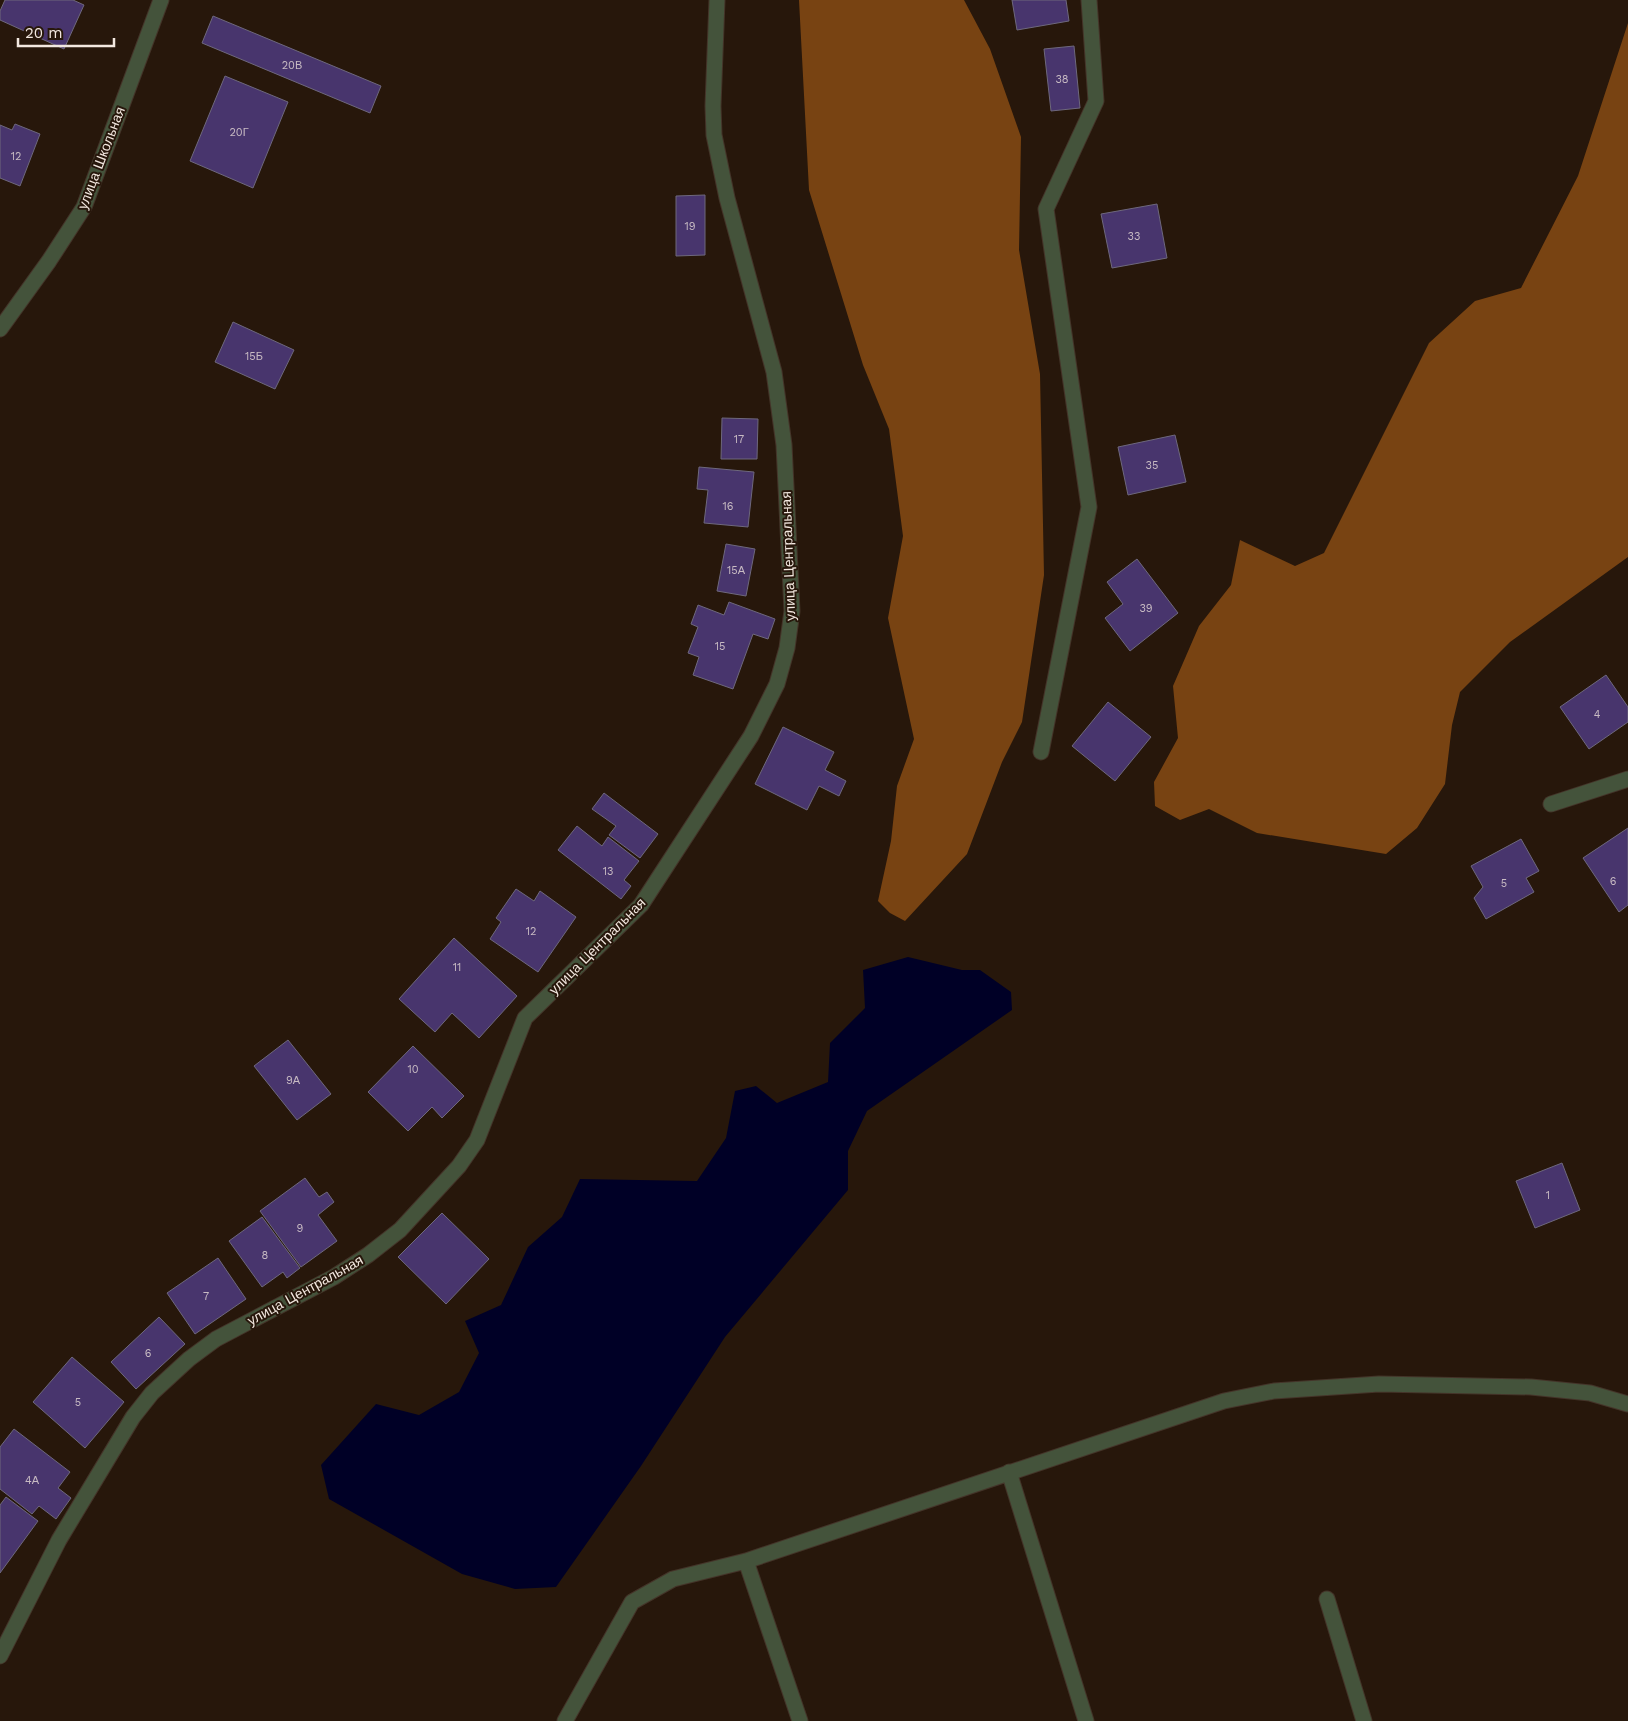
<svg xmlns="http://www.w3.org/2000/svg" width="1628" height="1721" viewBox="0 0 1628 1721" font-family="'Work Sans',sans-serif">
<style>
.forest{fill:#784312}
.water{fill:#000026}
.building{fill:#48356d;stroke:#6e687d}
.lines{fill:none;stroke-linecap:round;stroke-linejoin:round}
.minor-casing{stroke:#443429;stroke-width:17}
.minor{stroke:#44533b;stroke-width:15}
.labels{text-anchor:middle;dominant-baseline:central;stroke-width:4;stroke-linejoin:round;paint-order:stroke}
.number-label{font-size:11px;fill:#c8bbc3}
.street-label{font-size:14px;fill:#f3e8e0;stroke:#27170b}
</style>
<rect width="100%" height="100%" fill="#27170b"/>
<path class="forest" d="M799,0H964L990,49L1021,137L1019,250L1040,374L1044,575L1022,722L1002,762L967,854L905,921L890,913L878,901L891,841L897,786L914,739L888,618L903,536L889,429L863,365L809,190Z
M1628,23V557L1510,642L1460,692L1452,725L1445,784L1417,828L1386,854L1257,833L1209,809L1180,820L1155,806L1154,782L1178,738L1173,686L1199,626L1231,585L1240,540L1295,566L1324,553L1429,343L1475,301L1521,288L1578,176Z"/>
<path class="water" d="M908,957L962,970H980L1011,992L1012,1010L867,1111L848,1151V1190L725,1337L641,1466L556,1587L515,1589L462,1574L329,1499L321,1465L376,1404L419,1415L459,1392L479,1353L465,1321L501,1305L528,1247L562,1217L580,1179L697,1181L726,1138L735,1091L756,1086L777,1103L828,1082L830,1043L865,1008L863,970Z"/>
<path class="building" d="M5,0H73L84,5L64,49L0,20V11Z
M1012,0H1066L1069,21L1017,30Z
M213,16L381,86L370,113L202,43Z
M1074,46L1080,108L1051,111L1044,49Z
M225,76L288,102L253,188L190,161Z
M15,124L40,134L20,186L0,178V125L12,130Z
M705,195V255L676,256V196Z
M1157,204L1167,258L1112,268L1101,214Z
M233,322L294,350L275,389L215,362Z
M722,418L758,419L757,459H721Z
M1175,435L1186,482L1128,495L1118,447Z
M699,467L754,472L748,527L704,523L708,490L697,489Z
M726,544L755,549L746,596L717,591Z
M1137,559L1178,613L1130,651L1105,618L1123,604L1107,582Z
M729,602L775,619L768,639L753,634L733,689L693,675L699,657L688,653L698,627L691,624L698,605L724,615Z
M1606,675L1628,707V722L1589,749L1560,707Z
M1108,702L1151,737L1115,781L1072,746Z
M783,727L834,752L825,770L846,781L839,796L819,786L807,810L755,784Z
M604,793L658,834L640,858L609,835L616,826L592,809Z
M577,826L602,846L608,837L639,861L624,880L631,886L621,899L558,850Z
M1628,828V905L1619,912L1583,858Z
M1521,839L1539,871L1526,878L1534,892L1486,919L1474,898L1483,887L1471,866Z
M516,889L534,901L540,891L576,917L538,972L490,939L501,922L496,918Z
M454,938L517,996L479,1038L452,1013L435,1032L399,999Z
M288,1040L331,1094L297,1120L254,1066Z
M413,1046L464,1096L442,1118L432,1107L408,1131L368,1092Z
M1562,1163L1580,1210L1535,1228L1516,1181Z
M305,1178L319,1197L327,1192L334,1202L318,1215L337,1241L301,1267L260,1211Z
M442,1213L489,1259L446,1304L398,1257Z
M262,1217L300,1268L287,1278L283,1272L262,1287L229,1241Z
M218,1258L246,1299L195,1334L167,1293Z
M159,1317L185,1344L136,1389L111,1362Z
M72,1357L124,1402L85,1448L33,1402Z
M14,1429L70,1472L58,1488L71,1498L56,1519L39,1506L32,1514L0,1489V1447Z
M6,1497L38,1521L0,1573V1505Z"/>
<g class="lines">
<g class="minor-casing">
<path id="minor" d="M0,329L49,261L84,207L161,0
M1041,752L1089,507L1046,209L1096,101L1089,0
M1551,804L1628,779
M1009,1472L1086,1721
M746,1561L800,1721
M1327,1599L1364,1721
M0,1656L59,1540L133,1417L152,1393L189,1359L216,1339L334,1277L368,1255L400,1230L459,1166L477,1140L525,1018L641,905L751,736L777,684L787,648L792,611L784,445L774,372L727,198L714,135L713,106L717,0
M565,1721L632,1602L673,1579L746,1561L1224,1401L1274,1391L1379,1384L1531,1387L1590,1393L1628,1404"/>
</g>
<use href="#minor" class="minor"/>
</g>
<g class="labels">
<g class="number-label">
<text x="292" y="65">20В</text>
<text x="1062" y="79">38</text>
<text x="239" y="132">20Г</text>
<text x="16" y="156">12</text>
<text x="690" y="226">19</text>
<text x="1134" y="236">33</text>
<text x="254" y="356">15Б</text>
<text x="739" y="439">17</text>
<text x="1152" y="465">35</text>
<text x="728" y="506">16</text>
<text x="736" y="570">15А</text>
<text x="1146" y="608">39</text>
<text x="720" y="646">15</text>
<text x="1597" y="714">4</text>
<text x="608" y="871">13</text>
<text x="1613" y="881">6</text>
<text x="1504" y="883">5</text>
<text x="531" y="931">12</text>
<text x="457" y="967">11</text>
<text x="413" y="1069">10</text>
<text x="293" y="1080">9А</text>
<text x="1548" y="1195">1</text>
<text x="300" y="1228">9</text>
<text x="265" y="1255">8</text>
<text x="206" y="1296">7</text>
<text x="148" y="1353">6</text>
<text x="78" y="1402">5</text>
<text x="32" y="1480">4А</text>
</g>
<g class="street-label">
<text transform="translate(101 158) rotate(-69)">улица Школьная</text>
<text transform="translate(788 556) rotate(-92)">улица Центральная</text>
<text transform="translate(597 946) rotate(-45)">улица Центральная</text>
<text transform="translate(305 1290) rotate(-29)">улица Центральная</text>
</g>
</g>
<path d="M18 38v8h96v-8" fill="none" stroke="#f3e8e0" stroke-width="2.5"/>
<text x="25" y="38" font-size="15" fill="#f3e8e0" stroke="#27170b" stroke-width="4" paint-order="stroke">20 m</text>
</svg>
